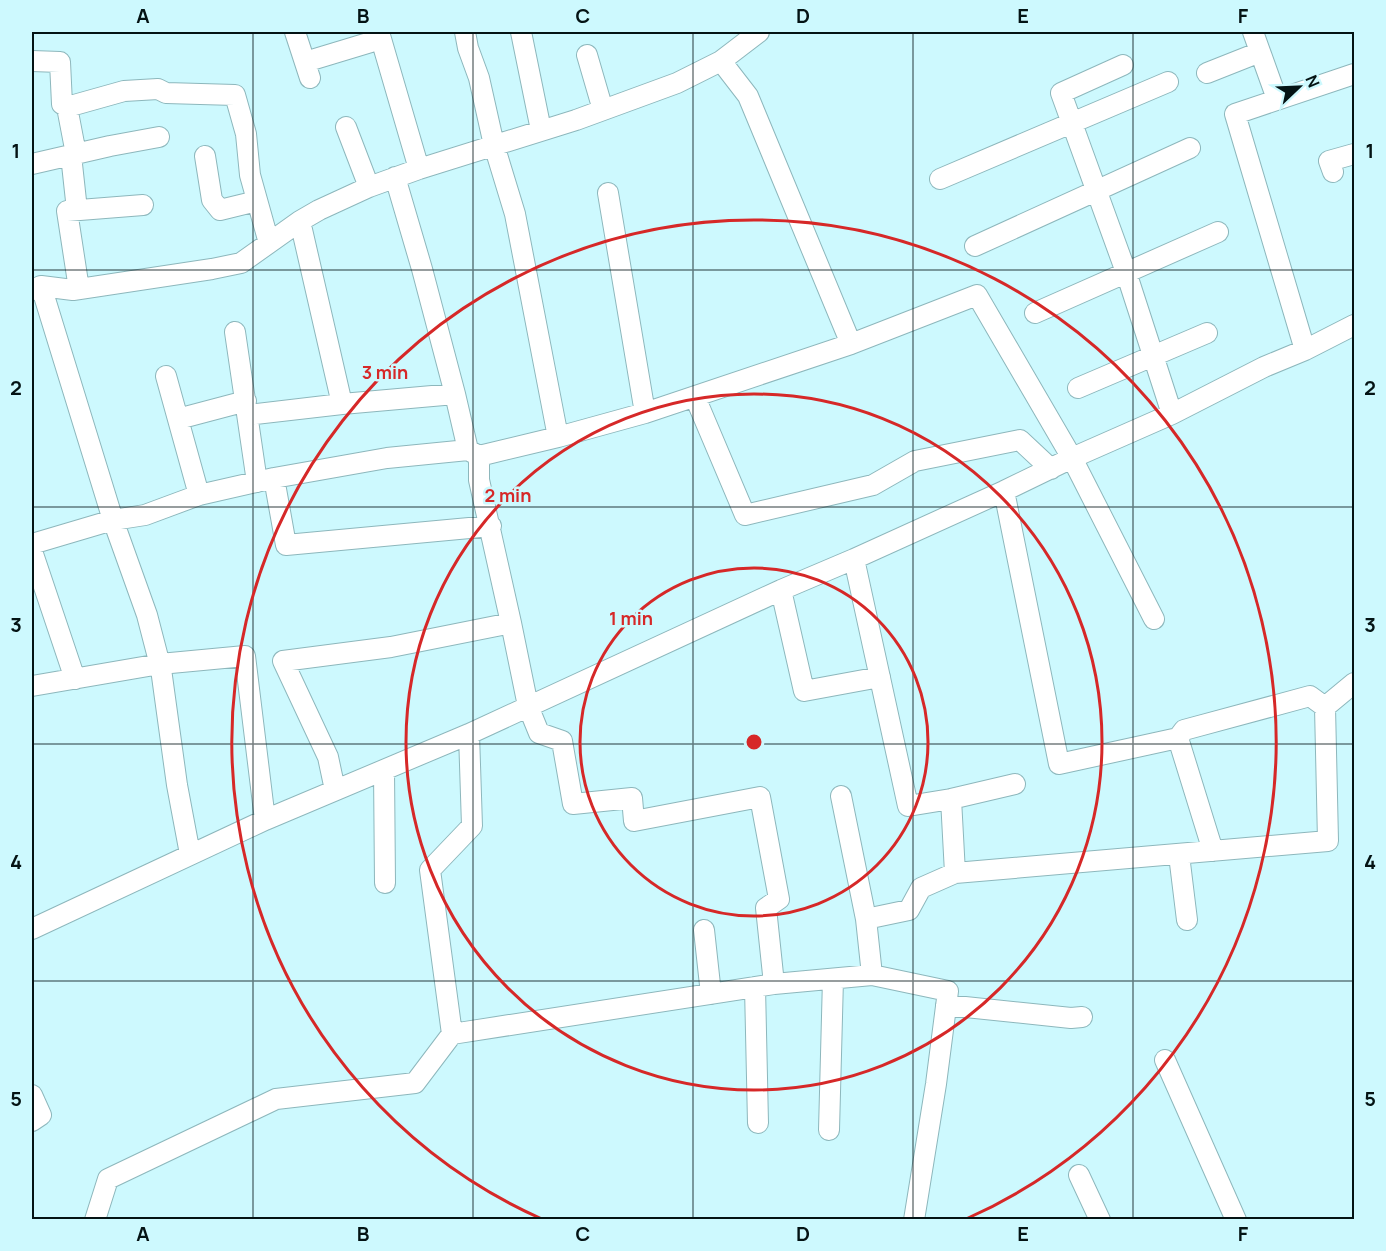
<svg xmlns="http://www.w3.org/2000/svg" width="1386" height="1251" viewBox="0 0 1386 1251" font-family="Manrope,sans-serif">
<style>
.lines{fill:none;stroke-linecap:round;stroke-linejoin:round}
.minor-casing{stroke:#8db7bc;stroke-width:22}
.minor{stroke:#fff;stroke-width:20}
.grid{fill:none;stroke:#041314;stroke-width:1.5;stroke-opacity:0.55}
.ring{fill:none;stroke:#d62828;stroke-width:3}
.centre{fill:#d62828;stroke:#cdf9fe;stroke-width:3}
.ring-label{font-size:18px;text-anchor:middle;font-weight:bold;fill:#d62828;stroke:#cdf9fe;stroke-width:5;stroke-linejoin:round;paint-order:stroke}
.neatline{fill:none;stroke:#041314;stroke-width:2}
.grid-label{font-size:20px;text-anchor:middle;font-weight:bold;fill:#041314}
</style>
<rect width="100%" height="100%" fill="#cdf9fe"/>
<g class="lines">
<g class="minor-casing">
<path id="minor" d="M295,32L310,78
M379,32L419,169
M465,32L468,48L479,78L494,145L515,214L558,437
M521,32L541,130
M1253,32L1277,99
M587,55L603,110
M32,61L60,62L62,104L67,107L76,154
M721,61L748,96L851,344
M305,62L381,39
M1123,65L1061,93L1126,272L1172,414
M1207,73L1260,52
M67,107L124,91L158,89L166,93L235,95L246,134L250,175L269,243
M346,127L369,187
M71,155L77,210
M205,156L212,200L220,210L257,201
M32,164L110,146L159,137
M1333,172L1329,161L1354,154
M395,177L422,269L455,394
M940,179L1168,82
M608,193L645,413
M300,221L342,404
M975,246L1190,148
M41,286L113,520L147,615L161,669L177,785L190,854
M79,289L67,211L143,205
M32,290L41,286L73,290L212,269L241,263L300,221L319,210L369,187L419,169L576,120L677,83L721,61L759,32
M1035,313L1218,232
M235,332L257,482
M1305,350L1235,114L1354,74
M166,376L199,495
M1078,388L1207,333
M695,397L745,515L873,485L915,461L1020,440L1051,469
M248,415L342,404L455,394L468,450
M178,419L246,401
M479,456V480L511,623L528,706L539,733L562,741L573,804L632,798L634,821L760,797L779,899L766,908L774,984
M274,478L286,545L491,526
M1004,491L1059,764L1178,738L1184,730L1310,696L1325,707
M32,544L113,520L145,515L199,495L274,478L387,458L468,450L479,456L558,437L645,413L851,344L977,295L1072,458L1154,619
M32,551L75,679
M854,559L908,806L951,799L1015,784
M781,590L804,691L880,677
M32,686L160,664L245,656L265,820
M1325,707L1354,683
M1178,738L1213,851
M384,770L385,883
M335,790L328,757L283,661L391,647L511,623
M841,796L866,919L872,975
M1179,855L1187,920
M955,873L1328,841L1325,707
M866,919L909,910L921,888L955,873L951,799
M32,929L265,820L469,734L781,590L854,559L1004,491L1072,458L1172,414L1264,367L1305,350L1354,325
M704,930L711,994
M755,987L758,1123
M946,1005L1071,1018L1082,1017
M452,1034L774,984L872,975L948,991L936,1084L914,1220
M1165,1060L1236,1220
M32,1095L41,1115L32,1121
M829,1130L833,979
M1079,1175L1100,1220
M95,1220L108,1179L276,1099L415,1083L452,1034L430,870L472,826L469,734"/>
</g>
<use href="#minor" class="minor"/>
</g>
<path class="grid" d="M253,32V1220M473,32V1220M693,32V1220M913,32V1220M1133,32V1220M32,270H1354M32,507H1354M32,744H1354M32,981H1354"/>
<g class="ring">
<circle cx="754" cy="742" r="174"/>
<circle cx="754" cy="742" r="348"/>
<path d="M542 1219A522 522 0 1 1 966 1219"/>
</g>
<circle cx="754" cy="742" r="9" class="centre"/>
<g class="ring-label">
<text x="385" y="379">3 min</text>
<text x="508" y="502">2 min</text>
<text x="631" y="625">1 min</text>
</g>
<rect width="1386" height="1251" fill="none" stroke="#cdf9fe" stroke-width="66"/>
<g transform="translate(1299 87) rotate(67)" stroke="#cdf9fe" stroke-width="4.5" paint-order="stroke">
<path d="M0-4.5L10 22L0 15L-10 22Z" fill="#041314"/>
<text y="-9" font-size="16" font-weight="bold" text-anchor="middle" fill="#041314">N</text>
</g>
<rect x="33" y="33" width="1320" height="1185" class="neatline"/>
<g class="grid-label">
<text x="143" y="23">A</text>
<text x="363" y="23">B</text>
<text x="583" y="23">C</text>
<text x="803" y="23">D</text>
<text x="1023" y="23">E</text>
<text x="1243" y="23">F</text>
<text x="16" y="158">1</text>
<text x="1370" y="158">1</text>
<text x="16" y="395">2</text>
<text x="1370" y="395">2</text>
<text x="16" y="632">3</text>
<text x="1370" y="632">3</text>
<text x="16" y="869">4</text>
<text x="1370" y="869">4</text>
<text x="16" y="1106">5</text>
<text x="1370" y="1106">5</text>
<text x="143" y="1241">A</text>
<text x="363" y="1241">B</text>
<text x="583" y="1241">C</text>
<text x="803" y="1241">D</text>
<text x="1023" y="1241">E</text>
<text x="1243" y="1241">F</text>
</g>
</svg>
